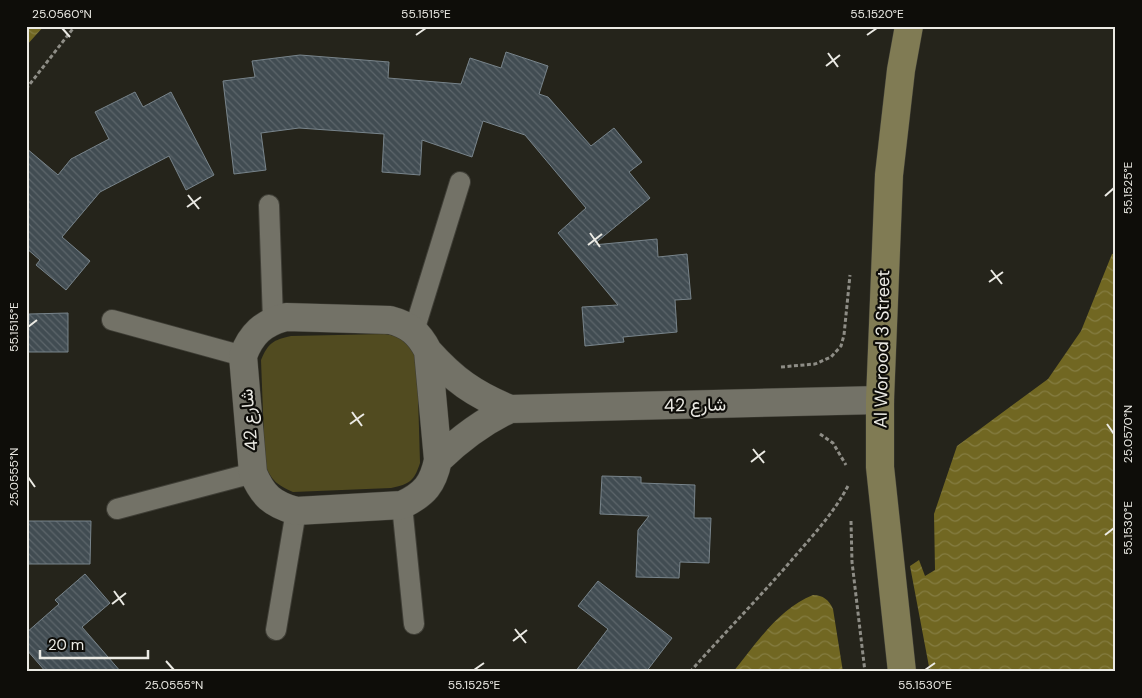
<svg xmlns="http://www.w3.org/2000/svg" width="1142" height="698" viewBox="0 0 1142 698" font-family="'DM Sans',Vazirmatn,sans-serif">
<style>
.green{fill:#514b20}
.water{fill:url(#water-waves)}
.building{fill:url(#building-back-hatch);stroke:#78848b}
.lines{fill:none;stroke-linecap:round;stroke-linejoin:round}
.lane-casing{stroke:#3f3e36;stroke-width:22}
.street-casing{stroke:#3f3e36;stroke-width:29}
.secondary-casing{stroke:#3f3e36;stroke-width:29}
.path{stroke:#8e8d86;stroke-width:3;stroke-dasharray:4 2.5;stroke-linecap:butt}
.lane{stroke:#737267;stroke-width:20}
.street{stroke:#737267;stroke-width:28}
.secondary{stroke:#807b54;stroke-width:28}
.ticks{fill:none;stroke:#ebeae4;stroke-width:2}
.labels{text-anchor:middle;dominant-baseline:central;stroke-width:4.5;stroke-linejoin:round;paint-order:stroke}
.street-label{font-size:18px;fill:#ebeae4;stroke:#0e0d09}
.neatline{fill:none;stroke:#ebeae4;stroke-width:2}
.ticks-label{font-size:12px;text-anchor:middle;fill:#ebeae4}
</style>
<defs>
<pattern id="water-waves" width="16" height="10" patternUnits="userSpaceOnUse" patternTransform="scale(1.25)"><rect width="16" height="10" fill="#716722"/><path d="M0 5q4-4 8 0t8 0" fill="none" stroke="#857d42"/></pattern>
<pattern id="building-back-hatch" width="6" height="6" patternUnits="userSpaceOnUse" patternTransform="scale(1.25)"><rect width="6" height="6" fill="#414c52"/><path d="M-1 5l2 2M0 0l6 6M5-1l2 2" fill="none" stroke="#5d666b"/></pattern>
</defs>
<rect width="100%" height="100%" fill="#25241b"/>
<path class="green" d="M385,334C405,337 410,343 417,361L420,463C414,481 410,484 391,488L293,492C277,485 272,481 265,465L261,360C268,343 273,340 291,336Z"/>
<path class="water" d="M26,26H44L26,46Z
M1116,253V672H930L910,566L919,560L925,576L935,570L934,514L957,446L1048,379L1081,331L1112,254Z
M813,595C823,595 829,600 833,609L843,672H733C755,645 779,608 813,595Z"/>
<path class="building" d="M506,52L548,66L539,94L548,97L591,146L614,128L642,162L629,172L650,198L593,245L657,239L658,257L687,254L691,299L675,300L677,332L623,337L624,342L585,346L582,307L618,305L558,233L586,208L525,135L483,121L472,157L422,140L420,175L382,172L384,134L299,128L261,133L266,170L234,174L223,81L255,77L252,61L300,55L389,62L388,78L461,84L470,58L501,68Z
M135,92L143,107L171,92L214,175L186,190L169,156L100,192L62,237L90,261L66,290L36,265L40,260L26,248V148L58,175L71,159L109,139L95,112Z
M68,313V352H26V320H29V314Z
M602,476L641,477V483L695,485L694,518H711L709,563L680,562L679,578L636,577L638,530L649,516L600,514Z
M26,521H91L90,564H26Z
M85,574L110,603L82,627L121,672H46L26,649V633L59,604L55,600Z
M598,581L672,638L646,672H575L608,629L578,606Z"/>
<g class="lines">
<g class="lane-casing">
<path id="lane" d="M269,205L273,320
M112,320L243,356
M414,331L460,182
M402,505L414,624
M117,509L253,473
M276,630L296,511"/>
</g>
<g class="street-casing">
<path id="street" d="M286,317L390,320C409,325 419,333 428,351L438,460C433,484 425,494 402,505L296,511C272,504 263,496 253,473L243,356C251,334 263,323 286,317Z
M428,351C454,380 474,394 510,409
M438,460C460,439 482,422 510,409L880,400"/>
</g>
<g class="secondary-casing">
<path id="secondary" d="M902,672L880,467V400L889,175L901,70L909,26"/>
</g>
<path class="path" d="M26,89L75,26
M781,367L815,364L831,357L841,346L844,335L850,275
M820,434L833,443L846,465
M851,521L852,562L865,672
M690,672C725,632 762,595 796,555C816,532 835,511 849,484"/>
<use href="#lane" class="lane"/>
<use href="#street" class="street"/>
<use href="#secondary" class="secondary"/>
</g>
<path class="ticks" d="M62,28L70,37M416,35L426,28M867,35L877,28M828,53L838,67M826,66L840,55M188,195L199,209M1105,196L1114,188M187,207L201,197M590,233L600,247M588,245L602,234M991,270L1002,284M989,282L1003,272M28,327L37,320M352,412L362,426M350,424L364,414M1107,424L1114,434M753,449L764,463M751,462L765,451M28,477L35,487M1105,535L1114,528M114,591L124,605M112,604L126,593M515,629L526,643M513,641L527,630M166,661L174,670M474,670L484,663M925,670L935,663"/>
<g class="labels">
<g class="street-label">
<text transform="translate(882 349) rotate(-89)">Al Worood 3 Street</text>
<text transform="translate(695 405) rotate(-1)">شارع 42</text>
<text transform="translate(249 420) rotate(-95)">شارع 42</text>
</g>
</g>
<rect width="1142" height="698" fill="none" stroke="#0e0d09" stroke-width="55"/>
<path d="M40 650v8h108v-8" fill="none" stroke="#ebeae4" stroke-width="2.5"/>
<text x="48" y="650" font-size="15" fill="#ebeae4" stroke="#0e0d09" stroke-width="4" paint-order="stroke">20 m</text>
<rect x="28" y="28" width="1086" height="642" class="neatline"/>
<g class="ticks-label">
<text x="62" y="18">25.0560°N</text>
<text x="426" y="18">55.1515°E</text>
<text x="877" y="18">55.1520°E</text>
<text transform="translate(1128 188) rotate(-90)" y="4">55.1525°E</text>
<text transform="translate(14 327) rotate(-90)" y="4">55.1515°E</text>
<text transform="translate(1128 434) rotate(-90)" y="4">25.0570°N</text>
<text transform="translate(14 477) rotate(-90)" y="4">25.0555°N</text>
<text transform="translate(1128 528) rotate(-90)" y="4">55.1530°E</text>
<text x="174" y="689">25.0555°N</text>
<text x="474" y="689">55.1525°E</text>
<text x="925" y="689">55.1530°E</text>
</g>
</svg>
